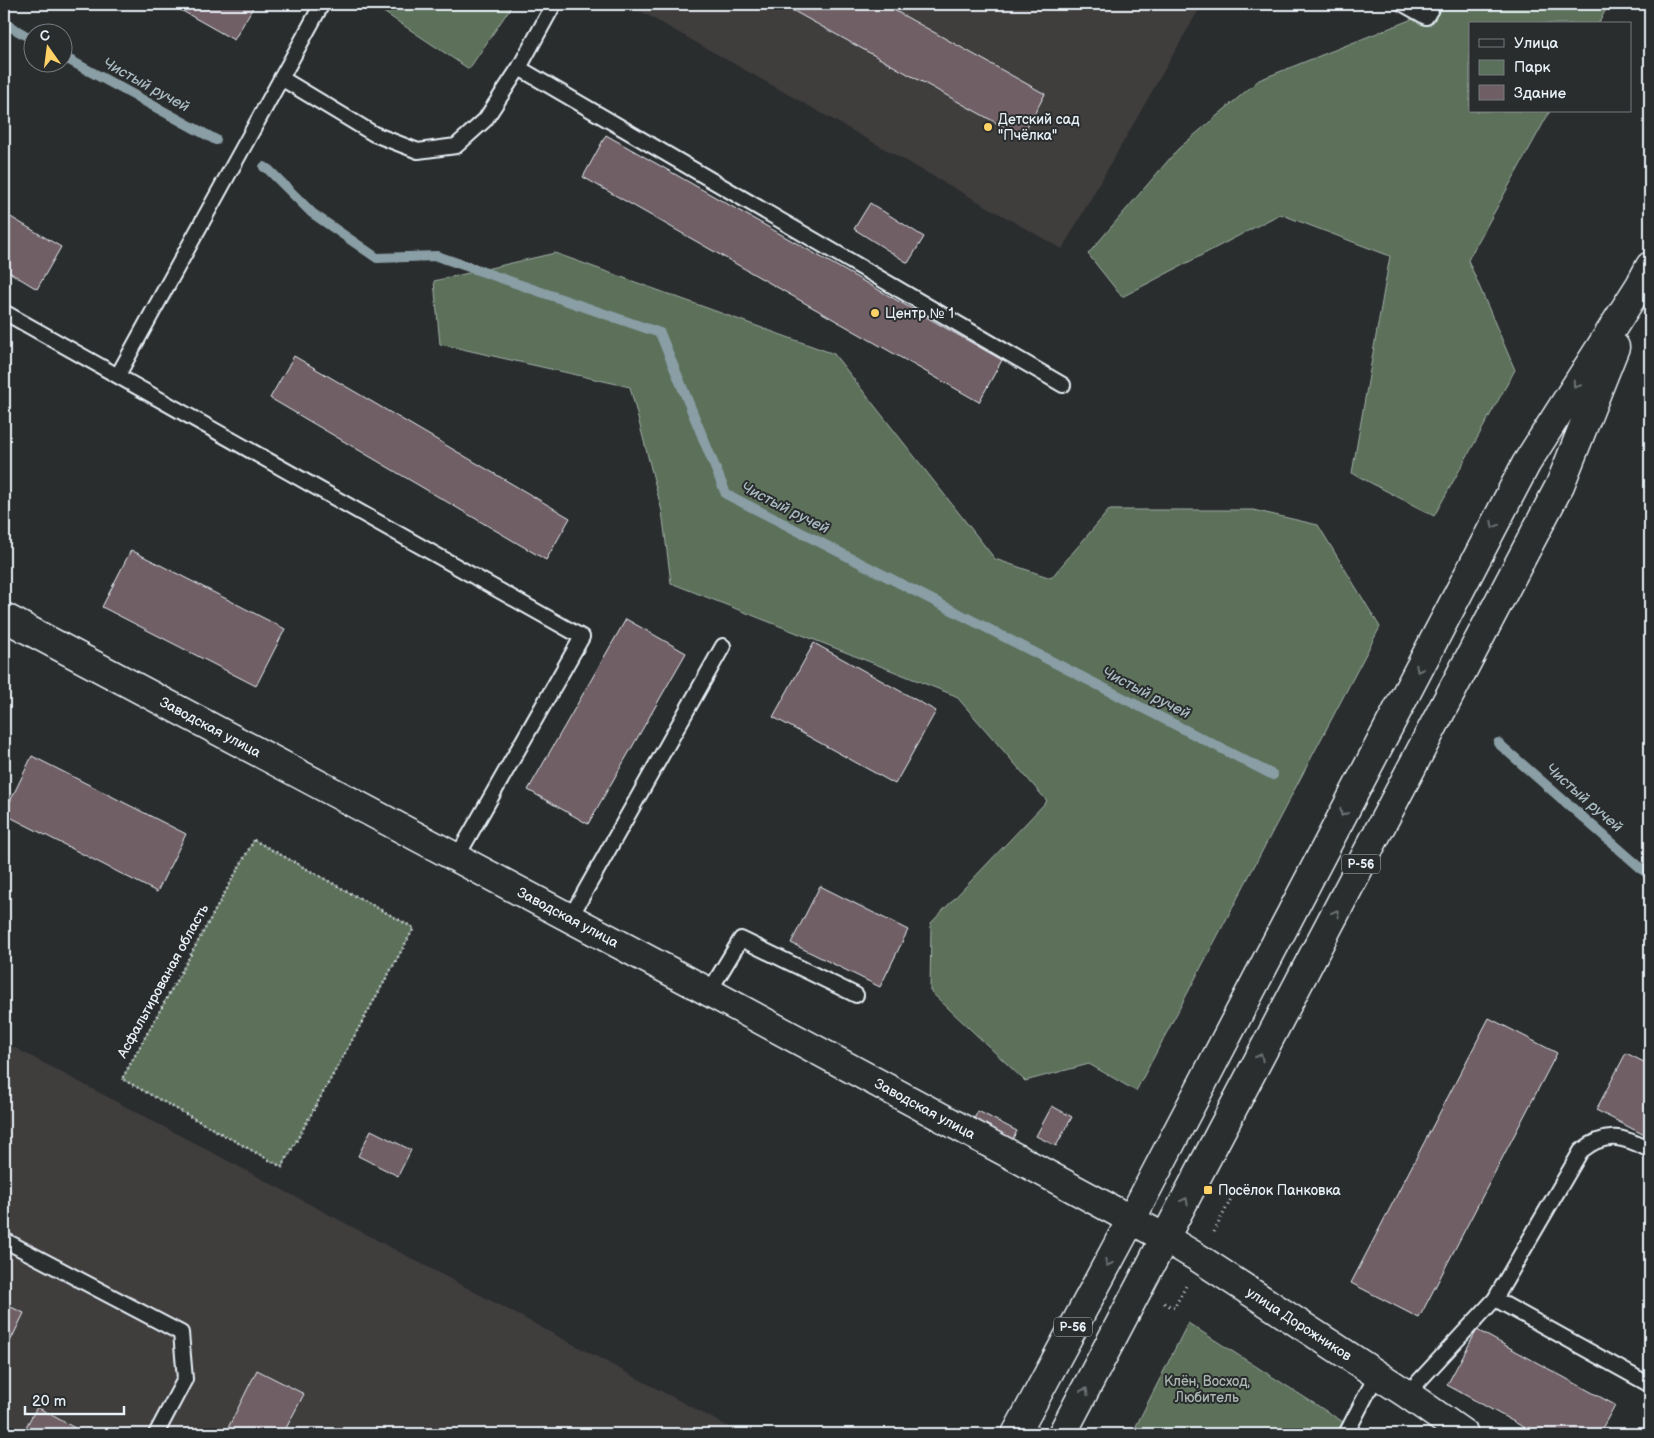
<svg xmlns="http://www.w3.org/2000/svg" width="1654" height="1438" viewBox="0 0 1654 1438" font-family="'Balsamiq Sans',sans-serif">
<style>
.built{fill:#3f3c3e}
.green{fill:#5b705a;stroke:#a2b0a9}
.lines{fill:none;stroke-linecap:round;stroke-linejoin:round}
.stream{stroke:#899ea5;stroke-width:10}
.building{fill:#705e65;stroke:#e8f1f8}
.service-casing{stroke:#e8f1f8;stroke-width:18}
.minor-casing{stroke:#e8f1f8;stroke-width:31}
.primary-casing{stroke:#e8f1f8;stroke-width:31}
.path{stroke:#e8f1f8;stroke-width:3;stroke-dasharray:1 4;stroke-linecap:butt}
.service{stroke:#2a2d2e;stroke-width:14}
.minor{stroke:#2a2d2e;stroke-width:28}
.primary{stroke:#2a2d2e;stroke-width:28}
.oneway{stroke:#6c7275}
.poi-dot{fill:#ffd166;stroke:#2a2d2e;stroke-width:2}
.labels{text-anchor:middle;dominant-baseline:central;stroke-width:4;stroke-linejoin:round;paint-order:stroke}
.shield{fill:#2a2d2e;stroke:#afb6bb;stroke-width:1}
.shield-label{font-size:12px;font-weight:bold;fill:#e8f1f8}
.poi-label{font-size:14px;fill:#e8f1f8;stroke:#2a2d2e;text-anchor:start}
.street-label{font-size:14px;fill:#e8f1f8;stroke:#2a2d2e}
.park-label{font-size:14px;fill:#a9b7b1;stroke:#2a2d2e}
.water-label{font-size:15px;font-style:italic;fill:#a8b9c0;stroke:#2a2d2e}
</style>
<rect width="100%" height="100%" fill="#2a2d2e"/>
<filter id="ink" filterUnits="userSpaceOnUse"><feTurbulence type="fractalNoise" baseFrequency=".02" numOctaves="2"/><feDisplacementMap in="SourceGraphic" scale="10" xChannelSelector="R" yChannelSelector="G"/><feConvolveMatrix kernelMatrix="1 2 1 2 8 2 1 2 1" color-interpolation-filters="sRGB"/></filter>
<g filter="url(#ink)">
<path class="built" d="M628,4H1202L1062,249Z
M4,1042L742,1434H4Z"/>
<path class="green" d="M374,4H513L469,69L373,5Z
M1450,4H1609L1598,24H1470V111H1550L1468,260L1515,370L1434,516L1352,473L1390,256L1280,214L1122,297L1088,254L1178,149L1259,80Z
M555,253L834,354L995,559L1051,578L1109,510H1253L1318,525L1380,627L1136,1091L1089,1064L1025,1081L930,991L931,923L1047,801L956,696L671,583L662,511L630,387L440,344L434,281Z
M254,840L414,928L282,1167L122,1079Z
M1188,1323L1362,1434H1132Z"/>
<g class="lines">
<path class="stream" d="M4,23L32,39
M62,56L216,140
M264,167L269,170L312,213L377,258L437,256L660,333L726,494L1273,775
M1498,743L1650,876"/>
</g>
<path class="building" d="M170,4H255L234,40Z
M781,4H883L1045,94L1022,137Z
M606,135L1002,360L979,402L583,177Z
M870,203L924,237L908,263L854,229Z
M4,213L61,247L37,289L4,269Z
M294,356L570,518L546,560L270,398Z
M131,550L285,629L256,686L102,607Z
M626,619L686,653L588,824L528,790Z
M814,643L936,711L895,784L773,717Z
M32,756L186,834L157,892L4,814Z
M820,886L908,930L880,987L791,943Z
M1489,1018L1557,1053L1419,1318L1351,1283Z
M1626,1053L1650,1065V1138L1596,1110Z
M1052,1106L1072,1117L1056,1146L1036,1136Z
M978,1111L1017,1131L1008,1147L970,1127Z
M371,1130L411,1150L398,1176L358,1156Z
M4,1304L24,1313L5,1352H4Z
M1477,1330L1615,1405L1599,1434H1536L1447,1385Z
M257,1370L304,1394L283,1434H225Z
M37,1407L82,1432L80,1434H22Z
M1606,1427L1620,1434H1602Z"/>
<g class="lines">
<g class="service-casing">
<path id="service" d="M1403,4L1426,17L1434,4
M519,68L1063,385
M281,78L374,134L418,151L456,146L485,120L519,68L554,4
M4,312L582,637L457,857
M118,375L322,4
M570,918L723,646
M709,992L741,939L856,995
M4,1240L181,1333L185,1379L156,1434
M1495,1299L1650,1385
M1407,1394L1495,1299L1581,1151C1606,1131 1623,1136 1650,1150
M1346,1434L1377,1374"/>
</g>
<g class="minor-casing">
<g id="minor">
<path id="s1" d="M4,617L709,992L1165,1238L1200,1259L1407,1394L1464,1434"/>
</g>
</g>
<g class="primary-casing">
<path id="primary" d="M1016,1434L1131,1220L1526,464L1640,285L1650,266
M1062,1434L1560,485L1615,347"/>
</g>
<path class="path" d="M254,840L414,928L282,1167L122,1079Z
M1214,1232L1234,1193
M1164,1303L1174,1308L1186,1286"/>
<use href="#service" class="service"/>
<use href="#minor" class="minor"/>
<use href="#primary" class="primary"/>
</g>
<defs><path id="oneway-chevron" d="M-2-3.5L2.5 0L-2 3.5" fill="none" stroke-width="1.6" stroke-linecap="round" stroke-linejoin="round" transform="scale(1.25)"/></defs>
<g class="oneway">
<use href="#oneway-chevron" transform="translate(1576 385) rotate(123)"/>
<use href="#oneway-chevron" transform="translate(1494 525) rotate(118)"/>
<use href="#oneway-chevron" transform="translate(1419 669) rotate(118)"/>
<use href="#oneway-chevron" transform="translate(1343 813) rotate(118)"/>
<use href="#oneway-chevron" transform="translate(1336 913) rotate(-62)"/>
<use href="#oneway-chevron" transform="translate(1260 1057) rotate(-62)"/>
<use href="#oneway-chevron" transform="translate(1185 1201) rotate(-62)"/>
<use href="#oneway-chevron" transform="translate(1108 1263) rotate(118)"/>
<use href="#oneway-chevron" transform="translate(1085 1391) rotate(-62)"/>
</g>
</g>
<g class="poi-dot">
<circle cx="988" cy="127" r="5"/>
<circle cx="875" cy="313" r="5"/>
<rect x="1203" y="1185" width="10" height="10" rx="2.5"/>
</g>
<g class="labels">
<g class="shield">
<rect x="1342" y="854.5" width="38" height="19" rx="4"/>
<rect x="1054" y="1317.5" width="38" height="19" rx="4"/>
</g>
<g class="shield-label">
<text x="1361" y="864">Р-56</text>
<text x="1073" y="1327">Р-56</text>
</g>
<g class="poi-label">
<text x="998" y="119">Детский сад<tspan x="998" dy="16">"Пчёлка"</tspan></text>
<text x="885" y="313">Центр № 1</text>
<text x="1218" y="1190">Посёлок Панковка</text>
</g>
<g class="street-label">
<text stroke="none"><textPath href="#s1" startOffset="234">Заводская улица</textPath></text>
<text stroke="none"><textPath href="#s1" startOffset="639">Заводская улица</textPath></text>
<text transform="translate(163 981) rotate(-61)">Асфальтированая область</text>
<text stroke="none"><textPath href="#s1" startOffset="1044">Заводская улица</textPath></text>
<text stroke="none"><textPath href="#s1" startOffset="1476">улица Дорожников</textPath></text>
</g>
<g class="park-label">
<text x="1207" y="1381">Клён, Восход,<tspan x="1207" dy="16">Любитель</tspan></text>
</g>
<g class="water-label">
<text transform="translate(146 85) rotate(29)">Чистый ручей</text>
<text transform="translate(785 508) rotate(27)">Чистый ручей</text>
<text transform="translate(1146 693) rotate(27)">Чистый ручей</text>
<text transform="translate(1584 798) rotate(41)">Чистый ручей</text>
</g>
</g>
<rect width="1654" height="1438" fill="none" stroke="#2a2d2e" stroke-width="20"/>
<rect x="10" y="10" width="1634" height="1418" fill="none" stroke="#e8f1f8" stroke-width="2" filter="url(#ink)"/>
<rect x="1469" y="22" width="162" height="90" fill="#2a2d2e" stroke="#767b7f"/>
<rect x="1479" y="39" width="25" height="8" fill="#2a2d2e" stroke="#767b7f"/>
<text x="1514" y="48" font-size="15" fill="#e8f1f8">Улица</text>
<rect x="1479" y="60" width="25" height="15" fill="#5b705a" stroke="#767b7f"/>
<text x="1514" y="72" font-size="15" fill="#e8f1f8">Парк</text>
<rect x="1479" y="85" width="25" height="15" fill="#705e65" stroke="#767b7f"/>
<text x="1514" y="98" font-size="15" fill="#e8f1f8">Здание</text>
<g transform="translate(48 48) rotate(346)"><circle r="24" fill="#2a2d2e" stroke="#767b7f"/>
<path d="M0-4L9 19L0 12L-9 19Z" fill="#ffd166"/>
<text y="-8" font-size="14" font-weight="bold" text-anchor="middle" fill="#e8f1f8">С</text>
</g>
<path d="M25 1406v8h99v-8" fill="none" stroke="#e8f1f8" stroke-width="2.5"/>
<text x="32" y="1406" font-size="15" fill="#e8f1f8" stroke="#2a2d2e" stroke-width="4" paint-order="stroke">20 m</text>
</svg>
